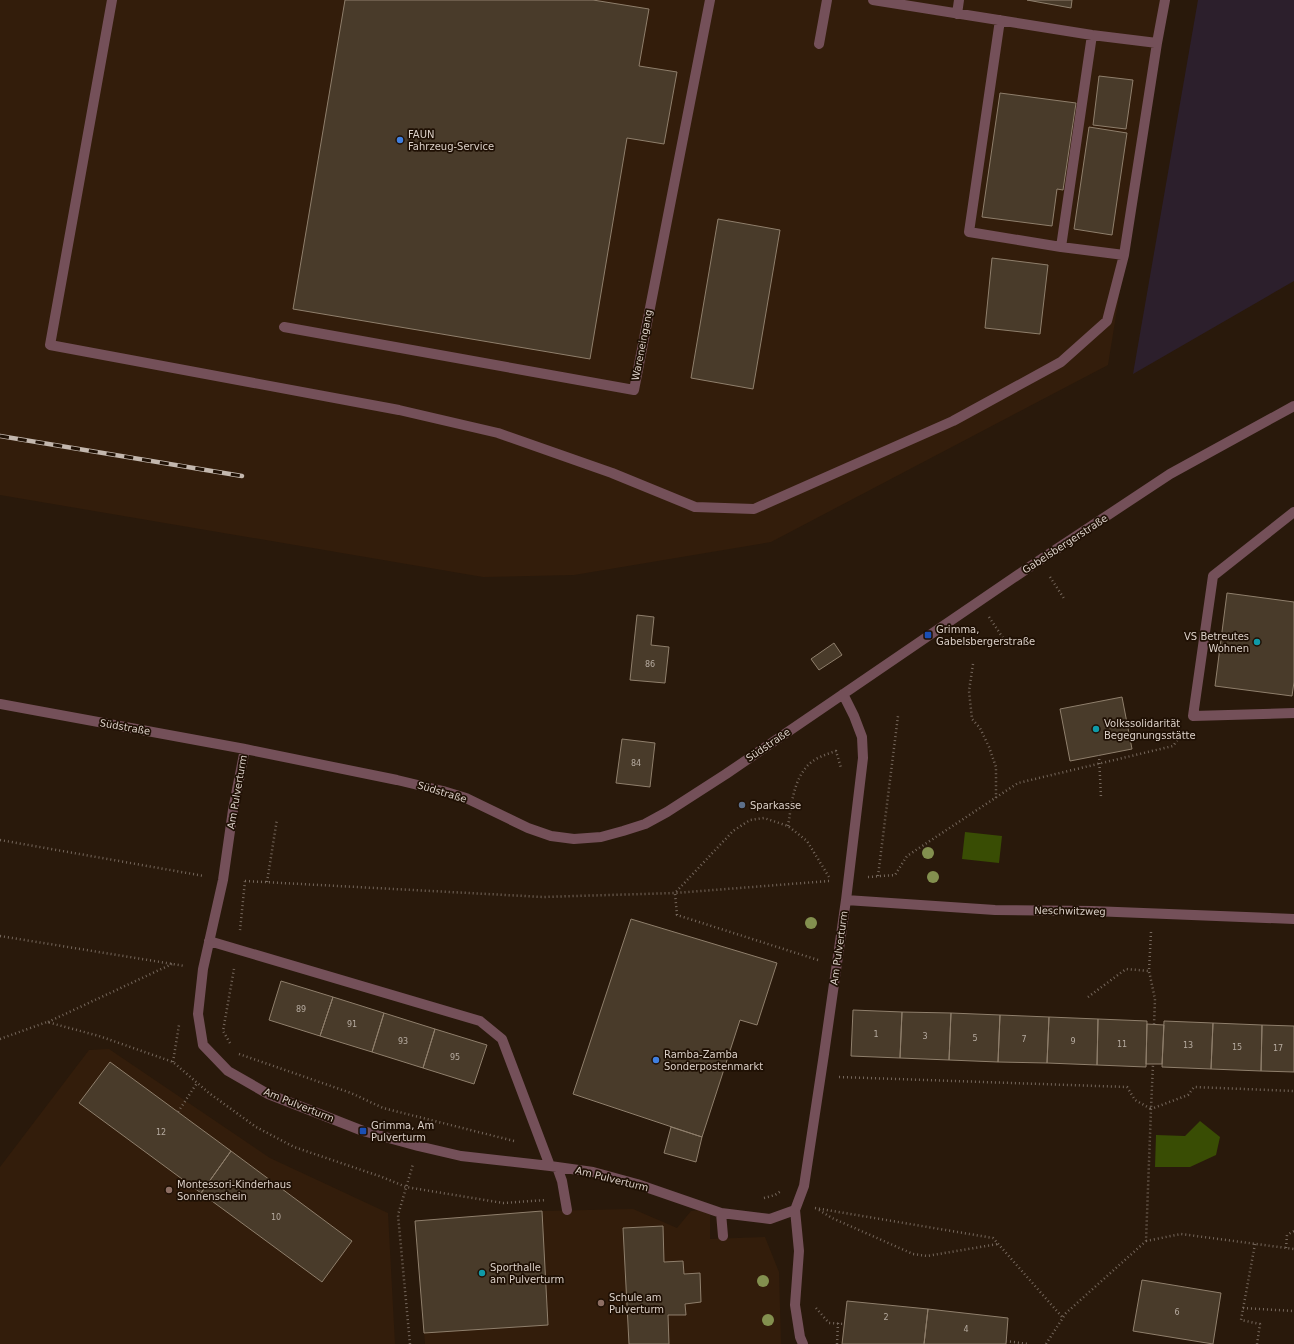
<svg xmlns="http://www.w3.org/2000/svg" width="1294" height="1344" viewBox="0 0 1294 1344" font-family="'DejaVu Sans',sans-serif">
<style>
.built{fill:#331d0b}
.industrial{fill:#2c1f2c}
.green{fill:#394d04}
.building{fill:#493b2a;stroke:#8f7f6c}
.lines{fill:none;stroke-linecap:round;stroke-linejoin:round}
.path{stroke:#76685d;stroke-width:2.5;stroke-dasharray:1 3;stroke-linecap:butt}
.minor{stroke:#745059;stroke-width:10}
.rail-casing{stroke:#c3b7ae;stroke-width:4.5}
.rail{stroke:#1f1004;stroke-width:3;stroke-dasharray:9;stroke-linecap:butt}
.tree{fill:#83904f}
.shop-dot{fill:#3f7fe0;stroke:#1f1004;stroke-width:1.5}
.transit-dot{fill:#1a4fb4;stroke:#1f1004;stroke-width:1.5}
.culture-dot{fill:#0f9aa8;stroke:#1f1004;stroke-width:1.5}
.service-dot{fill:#5c6f8a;stroke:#1f1004;stroke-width:1.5}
.education-dot{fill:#8d6e63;stroke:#1f1004;stroke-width:1.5}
.labels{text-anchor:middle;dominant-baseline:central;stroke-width:3.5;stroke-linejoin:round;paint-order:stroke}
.number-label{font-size:8px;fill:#b6aba0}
.poi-label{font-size:10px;fill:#dbd0c8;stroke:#1f1004;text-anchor:start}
.street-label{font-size:10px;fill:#dbd0c8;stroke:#1f1004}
</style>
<rect width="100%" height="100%" fill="#29190b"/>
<path class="built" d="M0,0H1167L1108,365L771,542L574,575L483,577L0,495Z
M109,1049L270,1158L388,1213L395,1344H0V1167L89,1050Z
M633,1209L677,1228L691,1211L699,1210L710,1213V1239L765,1237L779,1272L781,1344H425L415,1221L542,1211Z"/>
<path class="industrial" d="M1198,0H1294V281L1133,374Z"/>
<path class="green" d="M965,832L1002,836L999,863L962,859Z
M1200,1121L1220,1137L1216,1155L1190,1167H1155L1156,1135L1185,1136Z"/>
<path class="building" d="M345,0H593L649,9L639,66L677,72L664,144L627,138L590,359L293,309Z
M1027,0H1072L1071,8Z
M1099,76L1133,80L1126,129L1093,125Z
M1000,93L1076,103L1063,190L1057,189L1052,226L982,217Z
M1089,127L1127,133L1112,235L1074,229Z
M718,219L780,230L753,389L691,378Z
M992,258L1048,265L1040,334L985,328Z
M1227,593L1294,602V682L1292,696L1215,686Z
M637,615L654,617L651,645L669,647L665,683L630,680Z
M834,643L842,655L819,670L811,659Z
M1122,697L1132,749L1070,761L1060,709Z
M622,739L655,743L650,787L616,783Z
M631,919L777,963L757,1025L740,1020L702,1137L573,1094Z
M281,981L333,997L320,1036L269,1020Z
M333,997L384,1013L372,1052L320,1036Z
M853,1010L902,1012L900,1058L851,1056Z
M902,1012L951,1013L949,1060L900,1058Z
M384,1013L435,1029L423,1068L372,1052Z
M951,1013L1000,1015L998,1062L949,1060Z
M1000,1015L1049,1017L1047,1063L998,1062Z
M1049,1017L1098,1019L1097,1065L1047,1063Z
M1098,1019L1147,1021L1146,1067L1097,1065Z
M1164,1021L1213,1023L1211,1069L1162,1067Z
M1213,1023L1262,1025L1261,1071L1211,1069Z
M1147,1024L1164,1025L1162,1064H1146Z
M1262,1025L1294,1026V1072L1261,1071Z
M435,1029L487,1045L474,1084L423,1068Z
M110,1062L231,1151L201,1193L79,1103Z
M671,1127L702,1137L696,1162L664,1153Z
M231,1151L352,1241L322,1282L201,1193Z
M542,1211L548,1325L424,1333L415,1221Z
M663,1226L664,1262L683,1261L684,1274L700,1273L701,1302L685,1304L686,1315H668L669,1344H629L623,1228Z
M1142,1280L1221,1293L1213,1344L1133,1331Z
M847,1301L928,1309L924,1344H842Z
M928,1309L1008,1318L1006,1344H924Z"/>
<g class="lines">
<path class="path" d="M1050,577L1065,600
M989,617L1005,641
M973,664L969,691L972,719L980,728L989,747L996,767V798
M1099,755L1101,798
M788,826C792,802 794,770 818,758C824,755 830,753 836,751L841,768
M0,840L204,876
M878,876L898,716
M868,877L895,875L907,856L1018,783L1173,746L1183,732
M245,881L543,897L675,893L829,881
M267,882L277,819
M240,930L245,881
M1151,932L1149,971L1155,999L1154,1025
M0,936L185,966
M818,960L677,915L675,893L733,831L750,820L764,818L788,826L807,841L829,877
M1088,997L1126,969L1149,971
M48,1022L172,964
M0,1039L47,1022L99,1036L173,1062L209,1093L256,1127L294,1147L382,1177L406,1187L503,1203L546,1200
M230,1043L223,1031L234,969
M239,1054L351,1093L383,1108L514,1141
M173,1062L179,1025
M839,1077L1127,1087L1135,1100L1151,1109L1153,1064
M178,1112L197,1083
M764,1198L775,1195L781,1191
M815,1208L993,1238L1063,1318
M819,1210L832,1218L913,1254L927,1256L998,1244
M1146,1241L1181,1234L1294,1249
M1255,1244L1241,1320L1260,1324L1257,1344
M1286,1248L1287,1235L1294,1231
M816,1308L829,1323L844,1324
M1243,1308L1294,1311
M1006,1341L1028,1344
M410,1344L398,1215L413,1164
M837,1344L838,1323
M1046,1344L1066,1313L1146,1241L1151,1109L1188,1095L1194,1087L1294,1091"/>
<path class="minor" d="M112,0L50,345L399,410L498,433L612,473L695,507L754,509L953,421L1061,362L1107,321L1124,255L1157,43
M873,0L1092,35L1157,43L1165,0
M957,14L959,0
M1000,20L969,232L1061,247L1124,255
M819,44L827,0
M1061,247L1092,35
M284,327L634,390L710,0
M1294,512L1213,576L1193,716L1294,713
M0,704L245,749L397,780L443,791L466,798L528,828L551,836L574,839L601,837L623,831L645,824L667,812L726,774L1028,568L1170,474L1294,406
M245,749L233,810L223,880L203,969L198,1014L203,1045L228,1071L268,1094L312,1111L363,1131L418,1146L461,1156L550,1166L593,1172L637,1184L721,1213L770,1219L795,1210
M846,900L995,910L1092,911L1294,919
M209,941L480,1021L502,1039L550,1166
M557,1167L562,1181L567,1210
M721,1213L723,1236
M803,1344L800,1337L795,1305L799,1251L795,1210L804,1186L824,1054L846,900L863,758L862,737L854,716L843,694"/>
<g class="rail-casing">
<path id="rail" d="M0,436L242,476"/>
</g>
<use href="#rail" class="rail"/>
</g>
<g class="tree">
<circle cx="928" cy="853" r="6"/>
<circle cx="933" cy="877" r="6"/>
<circle cx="811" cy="923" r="6"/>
<circle cx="763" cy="1281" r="6"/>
<circle cx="768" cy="1320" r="6"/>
</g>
<g class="shop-dot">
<circle cx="400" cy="140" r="4"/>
<circle cx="656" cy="1060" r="4"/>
</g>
<g class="transit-dot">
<rect x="924" y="631" width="8" height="8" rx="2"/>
<rect x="359" y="1127" width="8" height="8" rx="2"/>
</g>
<g class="culture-dot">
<circle cx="1257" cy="642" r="4"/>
<circle cx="1096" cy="729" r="4"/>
<circle cx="482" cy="1273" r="4"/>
</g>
<circle class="service-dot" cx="742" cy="805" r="4"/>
<g class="education-dot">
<circle cx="169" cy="1190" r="4"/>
<circle cx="601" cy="1303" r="4"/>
</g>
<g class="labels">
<g class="number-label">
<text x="650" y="664">86</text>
<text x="636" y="763">84</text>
<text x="301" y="1009">89</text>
<text x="352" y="1024">91</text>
<text x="876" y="1034">1</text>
<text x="925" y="1036">3</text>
<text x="975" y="1038">5</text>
<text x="1024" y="1039">7</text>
<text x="403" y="1041">93</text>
<text x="1073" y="1041">9</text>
<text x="1122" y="1044">11</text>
<text x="1188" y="1045">13</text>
<text x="1237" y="1047">15</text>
<text x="1278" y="1048">17</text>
<text x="455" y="1057">95</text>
<text x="161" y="1132">12</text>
<text x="276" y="1217">10</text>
<text x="1177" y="1312">6</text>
<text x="886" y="1317">2</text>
<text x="966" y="1329">4</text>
</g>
<g class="poi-label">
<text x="408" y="134">FAUN<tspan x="408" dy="12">Fahrzeug-Service</tspan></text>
<text x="936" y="629">Grimma,<tspan x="936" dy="12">Gabelsbergerstraße</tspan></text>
<text x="1249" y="636" text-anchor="end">VS Betreutes<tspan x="1249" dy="12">Wohnen</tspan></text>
<text x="1104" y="723">Volkssolidarität<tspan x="1104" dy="12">Begegnungsstätte</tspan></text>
<text x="750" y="805">Sparkasse</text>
<text x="664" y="1054">Ramba-Zamba<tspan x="664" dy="12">Sonderpostenmarkt</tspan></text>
<text x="371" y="1125">Grimma, Am<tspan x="371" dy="12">Pulverturm</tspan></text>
<text x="177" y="1184">Montessori-Kinderhaus<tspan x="177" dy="12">Sonnenschein</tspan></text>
<text x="490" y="1267">Sporthalle<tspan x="490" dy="12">am Pulverturm</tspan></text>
<text x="609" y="1297">Schule am<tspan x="609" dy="12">Pulverturm</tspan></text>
</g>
<g class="street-label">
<text transform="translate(642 345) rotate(-79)">Wareneingang</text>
<text transform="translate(1065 544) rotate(-33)">Gabelsbergerstraße</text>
<text transform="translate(125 727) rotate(10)">Südstraße</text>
<text transform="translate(768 745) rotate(-34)">Südstraße</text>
<text transform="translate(237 792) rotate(-80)">Am Pulverturm</text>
<text transform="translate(442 792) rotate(17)">Südstraße</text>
<text transform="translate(1070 911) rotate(1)">Neschwitzweg</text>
<text transform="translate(839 948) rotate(-82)">Am Pulverturm</text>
<text transform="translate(299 1105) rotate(22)">Am Pulverturm</text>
<text transform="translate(612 1179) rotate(14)">Am Pulverturm</text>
</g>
</g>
</svg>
